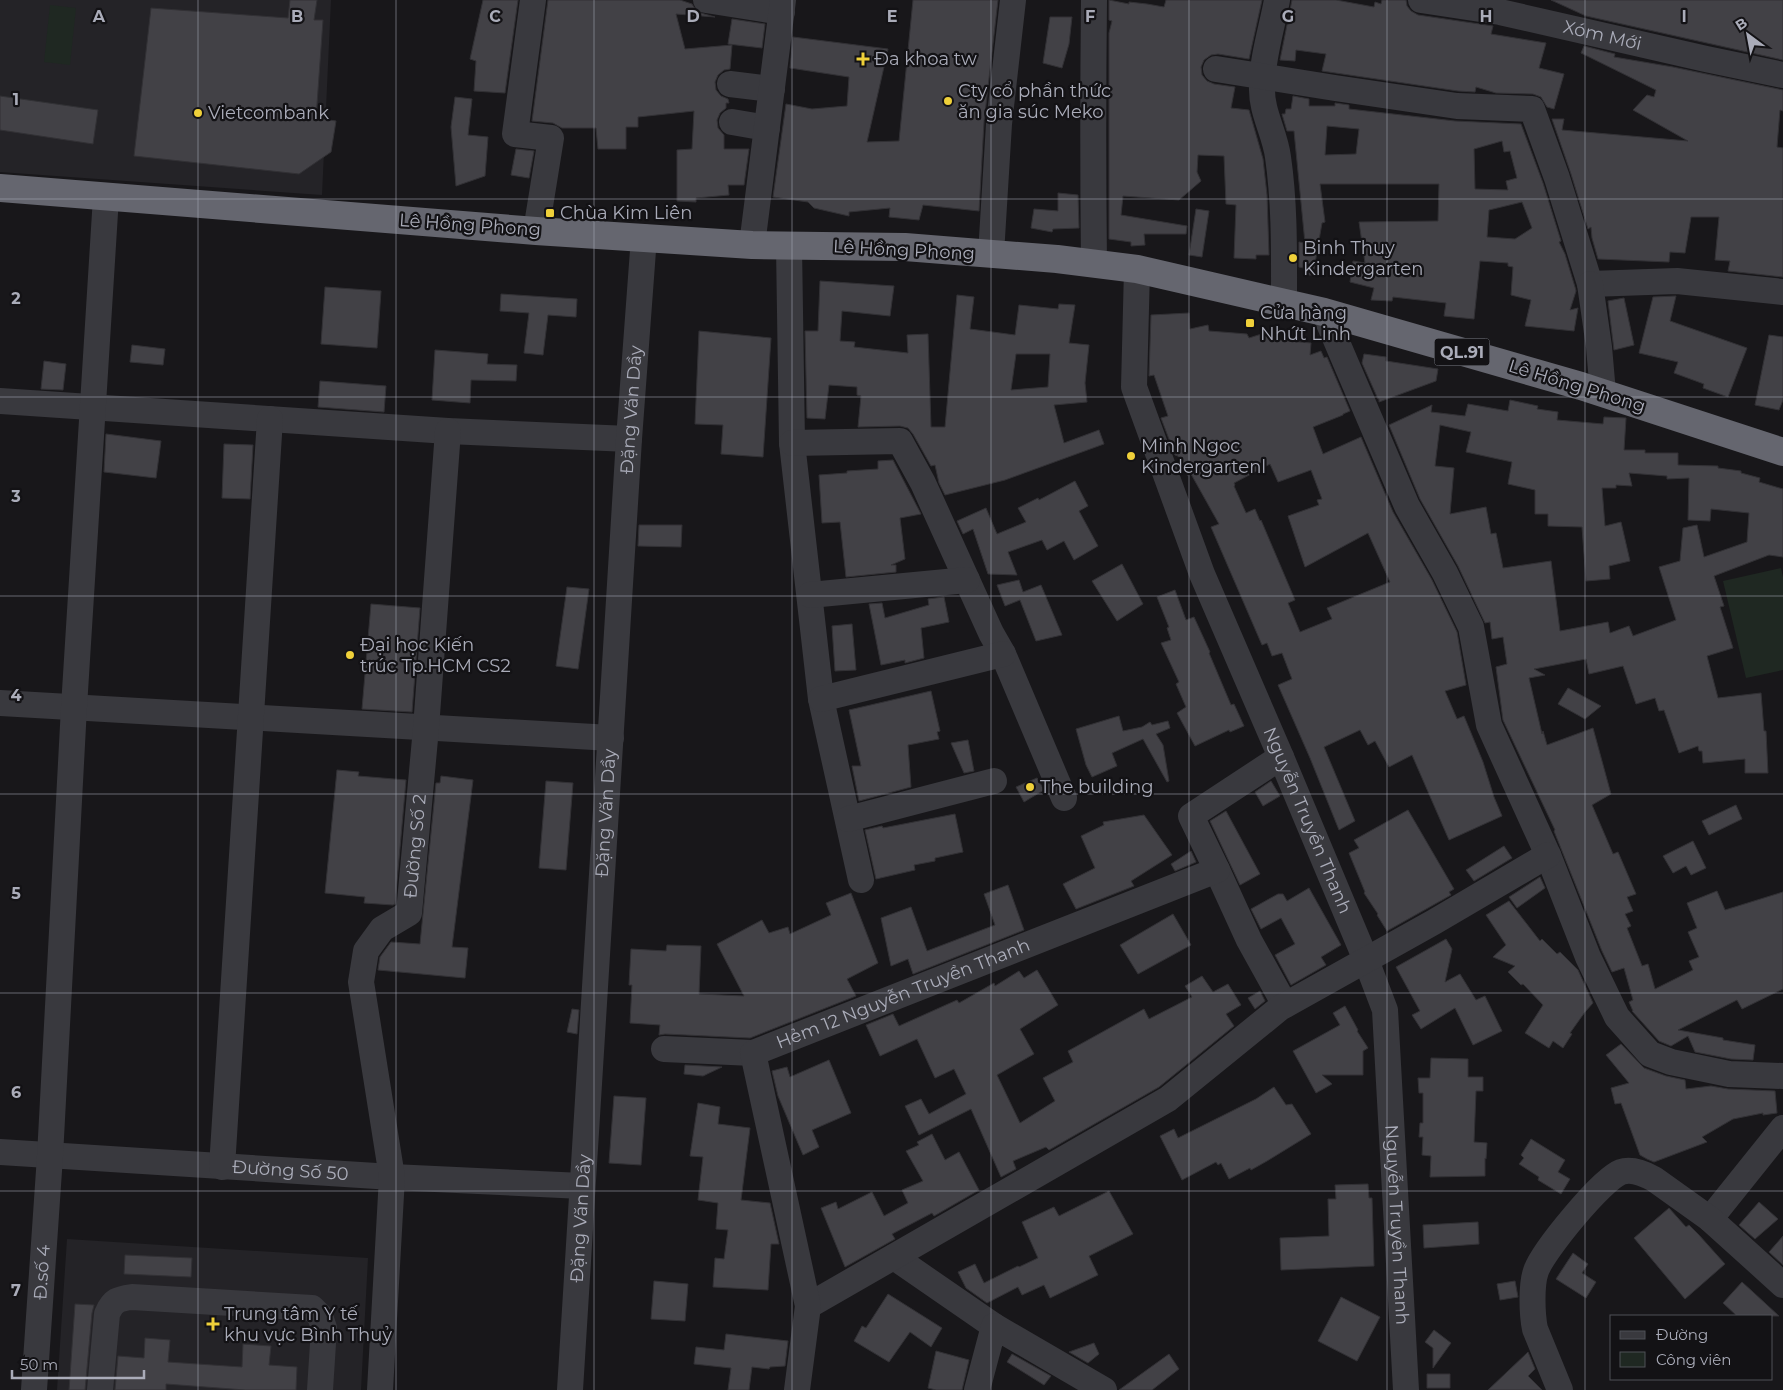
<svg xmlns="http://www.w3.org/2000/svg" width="1783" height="1390" viewBox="0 0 1783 1390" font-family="Montserrat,sans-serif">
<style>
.built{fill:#242327}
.green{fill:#1f2822}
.building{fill:#424146;stroke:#323135;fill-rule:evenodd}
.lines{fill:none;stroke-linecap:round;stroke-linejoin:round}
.minor{stroke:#39393e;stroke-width:26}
.highway{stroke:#65666f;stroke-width:28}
.grid{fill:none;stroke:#aaacb9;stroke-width:1;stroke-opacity:0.55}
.poi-dot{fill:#efd03a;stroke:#131215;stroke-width:2}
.labels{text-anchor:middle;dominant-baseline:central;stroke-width:4.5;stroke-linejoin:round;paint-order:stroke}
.shield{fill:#131215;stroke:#7d7e88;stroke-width:1}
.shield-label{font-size:16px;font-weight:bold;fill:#aaacb9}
.street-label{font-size:18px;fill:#aaacb9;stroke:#131215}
.poi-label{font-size:18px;fill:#aaacb9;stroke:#131215;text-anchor:start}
.grid-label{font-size:16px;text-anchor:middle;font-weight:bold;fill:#aaacb9;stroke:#131215;stroke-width:4.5;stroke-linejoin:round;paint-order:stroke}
</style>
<rect width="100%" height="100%" fill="#18171a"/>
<path class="built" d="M0,0H331L322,195L0,172Z
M67,1239L368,1258L361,1390H57Z"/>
<path class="green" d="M50,5L76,8L70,65L44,62Z
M1781,568L1783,577V670L1746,678L1723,581Z"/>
<path class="building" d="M290,0H317L314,20H323L316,118L336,121L331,152L299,174L134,156L151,8L288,18Z
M483,0H518L505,93L474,91L476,61L470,59Z
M548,0H680L692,4L697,12L715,17L676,14L685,49L732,45L730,69L724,70L718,75L715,82L716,90L721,96L728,99L729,103H726V108L720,113L717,120L718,128L724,135V149H749L744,185H728L729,195L696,198V202L677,201V150L692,149L694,111L638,117V127H626V149H598L596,128H562L553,123L532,121Z
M913,0H998L984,122L979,211L923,205L919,220L889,217L890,208L849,212V216L814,208L808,202L773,197L786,104L812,109L847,106L849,77L790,68L793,37L888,49L867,142L899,141Z
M1109,0L1129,4V2L1147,4L1164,7L1166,0H1262L1249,59L1218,54L1211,55L1204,60L1201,67L1202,75L1207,81L1214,84L1235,87L1231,108L1249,110L1263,159L1267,195L1269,255H1256V259L1234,258L1236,205L1226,204L1224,156L1198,155L1197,172L1201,181L1179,200L1123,196L1121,215L1187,226L1186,234H1144L1145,245L1131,246V242L1109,239V33L1112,21L1109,20Z
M1292,0H1336L1374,7L1375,2L1381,4L1382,0H1406L1407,6L1411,11L1418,15L1493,26L1491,34L1546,43L1539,68L1564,74L1554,109L1547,107L1541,97L1533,94L1496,93L1476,87L1475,92L1458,91L1322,71L1326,54L1296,50L1295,61L1280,60Z
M1551,0H1783V60L1586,16Z
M1050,17H1072L1069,44L1062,68L1043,63Z
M732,19L765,24L762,48L728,44Z
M1584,46L1615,54L1614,57L1673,67L1783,90V111L1780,110L1777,147L1783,148V277L1728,271L1730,261L1715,260L1719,217H1691L1685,253L1670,252L1669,262L1598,259L1592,238L1591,227L1588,229L1571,174L1552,119H1564L1562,130L1688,141L1633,110L1647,95L1654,97L1656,90L1581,53Z
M0,96L98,110L93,144L0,130Z
M1293,96L1309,99V106H1335V103L1349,105V109L1455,121L1521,124L1543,183L1561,241L1559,242L1565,254L1575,287L1576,291L1570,310L1578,308L1574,331L1525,326L1531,300L1511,295L1513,267L1508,266V263L1480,261L1474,319L1444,316L1446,303L1393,297L1392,301L1371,300L1374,288L1350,282L1353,261L1365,263L1359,222L1438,221L1439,184H1320L1325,222L1322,223L1313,275H1309L1308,269L1299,267V242L1305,243L1294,131H1287L1282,114H1285L1286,109H1291ZM1327,126L1359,129L1356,154L1325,155ZM1502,141L1504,152L1510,151L1517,178L1506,181L1508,190L1475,189L1474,149ZM1522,202L1532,228L1515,239L1487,237L1489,210Z
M455,97L472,99L468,135L488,137L485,176L456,186L451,127Z
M516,149L534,151L529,178L511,175Z
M1058,193L1078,195L1079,228L1053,229L1052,232L1031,228L1034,209L1058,211Z
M1196,209L1209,211L1202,257L1189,255Z
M820,281L894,286L890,316L842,311L840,341L855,342L854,347L908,353L907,335L928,334L931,427H945L957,295L974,297L970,329L1015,335L1019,305L1058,309L1059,304L1075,305L1069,343L1089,345L1085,383L1087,402L1054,405L1064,443L1099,430L1104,444L1005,480L945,495L939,483L935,465L931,466L913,434L908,428L900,426L858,427L861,396L857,395V387L829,385L825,419L807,418L805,331H818ZM1016,354H1050L1048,387L1011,390Z
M325,287L381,291L377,348L321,344Z
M501,294L577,299L576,317L548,315L543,355L524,353L529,313L500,311Z
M1676,296L1670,321L1747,348L1728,397L1703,388L1704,384L1674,373L1678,362L1639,353L1653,297Z
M1624,298L1634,345L1614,350L1608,301Z
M1189,313L1190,329L1208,325L1209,331L1247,334L1249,338L1274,330L1277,340L1311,343L1310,355L1321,351L1324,358L1327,357L1350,411L1343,414V415L1313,427L1323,454L1361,437L1393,512L1432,580L1457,632L1466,685L1445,691L1457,719L1464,716L1483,762L1494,797L1502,816L1449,840L1412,755L1389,767L1375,741L1368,745L1360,730L1324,747L1355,821L1339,830L1310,758L1278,685L1292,679L1282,653L1272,656L1267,643L1262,645L1211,527L1219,524L1191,474L1188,476L1178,456L1175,455L1161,418L1168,416L1154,375L1149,376L1151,315ZM1270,464L1278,482L1311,470L1322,499L1317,500L1319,505L1288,516L1305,567L1368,533L1390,582L1327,608L1332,619L1300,632L1288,603L1295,600L1261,520L1260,521L1255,509L1246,513L1234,486L1235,485L1234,483Z
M699,331L771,338L763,457L721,454L723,425L695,424Z
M1769,335L1783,337V400L1779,410L1755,405Z
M132,345L165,349L163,365L130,362Z
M435,350L488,354L487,364L517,365L516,381L471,380L470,403L432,400Z
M1364,354L1386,357V361L1438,369L1436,381L1379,402V399H1378L1362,363Z
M44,361L66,364L63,390L41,389Z
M320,381L386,386L384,412L318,407Z
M1510,400L1538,406L1537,409L1558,412L1557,420L1603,424L1604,417L1626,418L1624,450H1645V453H1678V465L1718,466V468L1741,471V473L1760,478L1759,482L1783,489V557L1769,555L1714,576L1724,606L1720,607L1733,648L1707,656L1718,698L1761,693L1764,731H1766L1768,773H1745V759L1703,763L1702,751H1699L1698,746L1679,753L1664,710L1659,711L1655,698L1636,704L1623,666L1589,674L1586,659L1534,669L1545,675L1529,678L1542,734L1543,731L1547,745L1593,728L1611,794L1592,805L1613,854L1618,852L1636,894L1627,897L1633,911L1625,914L1631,926L1627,928L1642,966L1648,964L1655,989L1693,970L1689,961L1699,957L1688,932L1697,928L1687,903L1717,891L1725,910L1783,892V989L1742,1009L1737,1000L1678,1030L1723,1038V1040L1755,1045L1753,1060L1731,1059L1695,1052L1688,1036L1671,1046L1659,1041L1632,1011H1633L1629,1002L1633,1000L1624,968L1612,972L1602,951L1554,831L1555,830L1503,720L1496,667L1507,664L1503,637L1492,639L1490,622L1485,623L1458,566L1420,499L1389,425L1432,405L1431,412L1465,416L1468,404L1508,411ZM1440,425L1471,432L1466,452L1512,462L1508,484L1535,490V514H1548V526L1582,527L1586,581L1610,579L1609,566L1630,561L1621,522L1605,526L1602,488H1616V485L1632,486L1629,473L1667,476V479L1689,478L1688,520L1710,521L1711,509L1749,513L1747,542L1704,557L1697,525L1683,528L1680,561L1659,567L1676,620L1633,636L1629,626L1610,633L1608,622L1560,631L1551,561L1503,568L1496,533L1491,534L1486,507L1450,514L1454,468L1435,466Z
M106,434L161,441L156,478L104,472Z
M224,444L253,445L250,499L222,498Z
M893,460L921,514L900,518L905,559L891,565H896V572L846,577L840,522L822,523L819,475L847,473V471L878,469V461Z
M1075,481L1088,506L1079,511L1098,546L1074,560L1064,541L1047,550L1042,540L1008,552L1017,575L988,574L973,529L963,534L957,521L986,508L997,534L1026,522L1018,508L1038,498L1039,500Z
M639,525H682L681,547L638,546Z
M1122,564L1143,604L1117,621L1092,581Z
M1019,580L1023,592L1041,585L1062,635L1036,641L1020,600L1005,606L997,585Z
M567,587L589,589L578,669L556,666Z
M1175,590L1186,620L1194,617L1210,652L1209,653L1231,705L1234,704L1244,726L1230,732L1229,730L1195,746L1177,713L1186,707L1176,684L1179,682L1161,643L1171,640L1167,628L1169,627L1157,597Z
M944,597L949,622L921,628L924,658L905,663V660L881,665L869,604L882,603L885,618L929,605L928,599Z
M371,604L420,608L412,712L362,709Z
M852,624L856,670L835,671L832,626Z
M1568,688L1601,706L1585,719L1558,704Z
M931,691L940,731L937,732L939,739L908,745L911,787L859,801L852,766H861L849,710Z
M1119,716L1123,731L1142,727L1150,722L1152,725L1168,721L1170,728L1156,734L1163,745L1169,781L1167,782L1143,739L1112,753L1117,766L1092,777L1086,765L1076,729Z
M968,740L974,771L964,773L951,743Z
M337,770L359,772L358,776L406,780L395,904L393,905L364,903L365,897L325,893Z
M441,776L473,780L452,947L468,948L465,978L378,970L380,957L391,942L420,944L436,783H440Z
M1037,778L1044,790L1024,802L1016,787Z
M546,781L573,783L566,870L539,868Z
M1271,781L1280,796L1263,806L1255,792Z
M1736,805L1742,819L1709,835L1702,821Z
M1408,810L1454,889L1449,892L1451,895L1387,931L1377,915L1378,914L1364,893L1365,892L1349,853L1359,848L1354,840Z
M1226,811L1260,874L1240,885L1210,821Z
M955,814L963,852L935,858V861L914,865L915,870L876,879L865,830L882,826L883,828Z
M1144,815L1172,855L1131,881L1134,886L1076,909L1063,884L1095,868L1081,836L1104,825L1103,822Z
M1693,841L1706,868L1691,875L1686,866L1673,873L1663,856Z
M1504,846L1512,858L1474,881L1466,870Z
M1191,851L1196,862L1175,871L1171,864Z
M1540,877L1545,888L1517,908L1509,897Z
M1008,885L1024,930L913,974L908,959L891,966L881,918L911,907L927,951L995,925L984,894Z
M1309,888L1341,945L1321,957L1326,965L1291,985L1275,955L1295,944L1281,918L1261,929L1251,909L1278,894H1283L1287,901Z
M851,893L878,963L847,979L856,996L750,1038L665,1034L659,1035L660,1025L630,1023L632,985H629L631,949L666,951L667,945L701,946L699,994L744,996L717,944L762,920L769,933L788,927L790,934L831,915L826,903Z
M1509,901L1540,941L1542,939L1557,954L1560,952L1578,970L1593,1003L1585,1012L1570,1033L1572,1034L1563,1048L1553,1041L1549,1048L1525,1033L1543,1005L1523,984L1521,985L1508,972L1515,966L1493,957L1506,945L1486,915Z
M1173,914L1191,945L1138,974L1120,945Z
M1446,939L1452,949L1445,982L1460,974L1476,1000L1485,996L1502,1031L1473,1045L1455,1008L1421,1029L1412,1015L1420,1011L1396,967Z
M1037,970L1058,1005L1020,1029L1034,1054L997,1075L1020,1123L1055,1101L1043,1078L1073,1062L1068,1051L1144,1009L1149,1019L1192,997L1185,986L1202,976L1213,992L1228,984L1241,1005L1226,1014L1234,1026L1159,1087L1049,1150L1046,1147L1013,1161L1016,1169L1001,1177L971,1109L919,1135L905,1106L921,1099L929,1114L966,1094L954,1069L935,1078L917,1039L880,1056L866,1025L893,1014L899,1026L957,1000L959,1003L994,983L995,986L1019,971L1024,978Z
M1260,991L1265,1001L1255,1009L1248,998Z
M1345,1006L1358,1030L1357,1031L1368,1048L1363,1051V1075H1322L1332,1084L1316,1093L1293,1051L1340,1025L1333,1013Z
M572,1009L579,1010L577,1034L567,1032Z
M1621,1044L1644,1068L1666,1076L1685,1080L1686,1089L1711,1086L1728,1089L1775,1091L1777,1113L1763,1115V1113L1733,1119L1702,1137L1707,1142L1654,1162L1647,1159L1640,1155L1621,1103L1615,1104L1611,1088L1629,1083L1606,1055Z
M1431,1058L1468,1059V1077H1483V1091H1476L1474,1142L1487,1143L1486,1159L1485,1158V1176L1430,1177L1431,1156L1422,1155L1423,1137H1419L1420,1123H1423V1093H1419L1418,1078H1430Z
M829,1060L851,1113L812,1130L819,1147L803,1155L778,1096L772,1071L787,1067L790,1077Z
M685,1065L722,1067L703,1076L684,1074Z
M1274,1087L1286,1105L1292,1104L1311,1134L1267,1161L1251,1170L1250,1168L1229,1179L1221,1163L1218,1165L1216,1162L1182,1180L1160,1136L1174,1129L1178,1138L1256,1099Z
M614,1096L646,1098L641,1165L609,1163Z
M698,1103L720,1107L718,1124L750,1128L741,1200L770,1203L779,1244H771L768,1290L713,1287L715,1258L724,1259L728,1230L716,1229L718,1203L698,1200L703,1157L690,1156Z
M932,1134L945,1160L959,1152L979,1190L934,1216L932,1213L892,1234L895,1239L845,1267L821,1208L836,1202L838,1209L872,1192L884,1216L908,1203L902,1190L923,1181L906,1151L919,1145L917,1142Z
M1531,1139L1565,1160L1558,1172L1570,1179L1561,1194L1538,1180L1539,1177L1519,1164L1524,1158L1521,1155Z
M1368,1184L1369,1198H1372L1374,1266L1281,1270L1280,1238L1329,1236L1328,1199H1336L1335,1185Z
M1109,1191L1133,1234L1089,1256L1098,1275L1050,1298L1044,1285L1022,1295L1018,1287L987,1303L966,1288L958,1272L975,1264L984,1283L1018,1266L1019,1267L1038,1258L1022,1222L1054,1207L1059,1216Z
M1759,1202L1778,1219L1755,1239L1739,1225Z
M1669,1208L1686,1227L1689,1225L1699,1235L1725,1264L1685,1299L1634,1238Z
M1478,1222L1479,1244L1424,1248L1423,1225Z
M1783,1236V1265L1769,1252Z
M1573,1253L1588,1264L1582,1273L1596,1282L1586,1298L1556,1279Z
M125,1255L192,1258L191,1277L124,1274Z
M654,1281L688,1284L685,1321L651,1319Z
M1515,1281L1518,1297L1500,1300L1497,1284Z
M1742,1282L1753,1292L1779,1316H1737L1723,1303Z
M888,1294L942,1328L931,1347L910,1332L889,1362L854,1341L862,1326L866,1328Z
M1341,1297L1380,1317L1357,1361L1318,1341Z
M75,1304L94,1305L92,1313L85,1390H69Z
M1434,1330L1451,1343L1433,1368V1348L1425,1342Z
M726,1334L788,1341L785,1366L770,1367L769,1369L752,1367L749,1390H728L731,1368L694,1364L696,1347L724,1350Z
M145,1338L170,1340L168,1362L242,1367L243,1344L271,1346L269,1365L297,1367L296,1390H245L166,1384V1390H115L118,1356L144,1358Z
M1094,1343L1099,1354L1088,1363L1069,1352Z
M936,1351L969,1360L962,1390H936L928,1388Z
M1528,1352L1535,1369L1528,1376L1542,1390H1488Z
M1012,1354L1051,1376L1044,1385L1007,1362Z
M1169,1354L1179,1369L1152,1390H1119Z
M1427,1374H1450V1388H1427Z"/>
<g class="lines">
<g class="minor">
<path d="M533,0L515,134L551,138L536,231"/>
<path d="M706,0L782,12"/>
<path d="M1094,0C1093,88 1093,176 1094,264"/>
<path d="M1277,0C1272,28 1262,58 1262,87C1261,112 1275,133 1278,157C1285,206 1284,254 1284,303"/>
<path id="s1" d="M1421,0L1500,12L1706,59L1783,75"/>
<path d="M1216,69L1335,88L1457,106L1532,109L1557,178L1590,284L1677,281L1783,292"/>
<path d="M730,84L772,89"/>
<path d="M732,122L767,128"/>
<path d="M752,245L783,0"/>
<path d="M789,246L792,443L821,699L861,880"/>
<path d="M991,254L999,124L1013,0"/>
<path id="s2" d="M1137,269L1134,387L1202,574L1281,757L1366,960L1385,1010L1406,1390"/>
<path d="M1590,284L1599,347L1603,393"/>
<path d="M1324,312L1407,506L1445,573L1471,627L1489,725L1548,855L1588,957L1617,1017L1650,1054L1671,1062L1729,1074L1783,1076"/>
<path d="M0,401L448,431L629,439"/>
<path d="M792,443L900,441L923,483L991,633L1003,654L1064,798"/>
<path d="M810,595L967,580"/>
<path d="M821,699L1003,654"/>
<path d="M0,703L611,738"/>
<path d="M848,819L994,781"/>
<path d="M1217,870L1249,940L1285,1005"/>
<path d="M664,1049L753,1053"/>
<path id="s3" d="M0,1152L392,1177L582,1186"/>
<path d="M222,1167L270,419"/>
<path d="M1710,1219L1783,1128"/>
<path d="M894,1257L994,1326"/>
<path d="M808,1306L1168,1099L1280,1008L1434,922L1548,855"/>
<path id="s4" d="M34,1390L50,1156L74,707L106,197"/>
<path d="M100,1390L107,1314C113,1300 118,1299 132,1297L312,1308L320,1316L324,1328L320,1390"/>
<path id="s5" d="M380,1390L392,1177L361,982L366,951L382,929L409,913L426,728L448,431"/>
<path id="s6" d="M570,1390L629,439L644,237"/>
<path id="s7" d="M797,1390L808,1306L753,1053L1217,870L1191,816L1281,757"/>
<path d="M977,1390L994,1326L1104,1390"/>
<path d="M1560,1390L1535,1329C1532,1314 1531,1285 1536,1271C1543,1251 1602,1179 1621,1172C1632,1168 1645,1174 1654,1179L1710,1219L1783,1285"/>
</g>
<path class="highway" d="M0,188L536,231L752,245L905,247L1057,259L1137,269L1324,312L1581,386L1783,452"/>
</g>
<path class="grid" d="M198,0V1390M396,0V1390M594,0V1390M792,0V1390M991,0V1390M1189,0V1390M1387,0V1390M1585,0V1390M0,199H1783M0,397H1783M0,596H1783M0,794H1783M0,993H1783M0,1191H1783"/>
<g class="poi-dot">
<path d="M860.5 51.5h5v5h5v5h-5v5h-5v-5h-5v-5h5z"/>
<circle cx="948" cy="101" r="5"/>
<circle cx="198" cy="113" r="5"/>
<rect x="545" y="208" width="10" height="10" rx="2.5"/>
<circle cx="1293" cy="258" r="5"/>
<rect x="1245" y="318" width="10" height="10" rx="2.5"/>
<circle cx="1131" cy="456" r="5"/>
<circle cx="350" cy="655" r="5"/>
<circle cx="1030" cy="787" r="5"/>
<path d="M210.5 1316.5h5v5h5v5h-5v5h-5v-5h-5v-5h5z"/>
</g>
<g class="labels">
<rect class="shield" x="1434.5" y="338.5" width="55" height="27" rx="4"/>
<g class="shield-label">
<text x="1462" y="352">QL.91</text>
</g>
<g class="street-label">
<text stroke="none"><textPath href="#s1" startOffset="185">Xóm Mới</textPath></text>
<text transform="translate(470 225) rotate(4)">Lê Hồng Phong</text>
<text transform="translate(904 250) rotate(3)">Lê Hồng Phong</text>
<text transform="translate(1577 386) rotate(17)">Lê Hồng Phong</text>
<text stroke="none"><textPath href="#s6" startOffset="982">Đặng Văn Dầy</textPath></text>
<text stroke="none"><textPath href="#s6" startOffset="578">Đặng Văn Dầy</textPath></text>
<text stroke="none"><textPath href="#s2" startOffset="585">Nguyễn Truyền Thanh</textPath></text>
<text stroke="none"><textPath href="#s5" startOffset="568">Đường Số 2</textPath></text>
<text stroke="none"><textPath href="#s7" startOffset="505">Hẻm 12 Nguyễn Truyền Thanh</textPath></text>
<text stroke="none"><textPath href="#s3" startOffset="291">Đường Số 50</textPath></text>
<text stroke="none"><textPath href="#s6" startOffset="172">Đặng Văn Dầy</textPath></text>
<text stroke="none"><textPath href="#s2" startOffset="1005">Nguyễn Truyền Thanh</textPath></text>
<text stroke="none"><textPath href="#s4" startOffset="118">Đ.số 4</textPath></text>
</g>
<g class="poi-label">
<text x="874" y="59">Đa khoa tw</text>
<text x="958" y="91">Cty cổ phần thức<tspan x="958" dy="21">ăn gia súc Meko</tspan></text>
<text x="208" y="113">Vietcombank</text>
<text x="560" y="213">Chùa Kim Liên</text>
<text x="1303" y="248">Binh Thuy<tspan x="1303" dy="21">Kindergarten</tspan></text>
<text x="1260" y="313">Cửa hàng<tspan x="1260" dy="21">Nhứt Linh</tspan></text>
<text x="1141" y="446">Minh Ngoc<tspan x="1141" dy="21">Kindergartenl</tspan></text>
<text x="360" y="645">Đại học Kiến<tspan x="360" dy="21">trúc Tp.HCM CS2</tspan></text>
<text x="1040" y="787">The building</text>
<text x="224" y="1314">Trung tâm Y tế<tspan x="224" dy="21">khu vực Bình Thuỷ</tspan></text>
</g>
</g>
<g class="grid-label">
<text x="99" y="22">A</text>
<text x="297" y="22">B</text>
<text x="495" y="22">C</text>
<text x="693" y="22">D</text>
<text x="892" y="22">E</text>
<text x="1090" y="22">F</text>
<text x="1288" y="22">G</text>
<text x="1486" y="22">H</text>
<text x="1684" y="22">I</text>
<text x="16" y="105">1</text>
<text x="16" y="304">2</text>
<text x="16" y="502">3</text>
<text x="16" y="701">4</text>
<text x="16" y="899">5</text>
<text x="16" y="1098">6</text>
<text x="16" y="1296">7</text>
</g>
<rect x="1610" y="1315" width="162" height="65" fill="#131215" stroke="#4f5057"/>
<rect x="1620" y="1331" width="25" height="8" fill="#39393e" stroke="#4f5057"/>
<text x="1656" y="1340" font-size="15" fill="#aaacb9">Đường</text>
<rect x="1620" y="1352" width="25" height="15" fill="#1f2822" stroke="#4f5057"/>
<text x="1656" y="1365" font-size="15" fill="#aaacb9">Công viên</text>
<g transform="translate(1748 35) rotate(328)" stroke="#131215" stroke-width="4" paint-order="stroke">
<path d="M0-4L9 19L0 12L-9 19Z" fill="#aaacb9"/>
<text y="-8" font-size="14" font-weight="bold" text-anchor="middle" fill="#aaacb9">B</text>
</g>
<path d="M12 1370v8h132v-8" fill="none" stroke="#aaacb9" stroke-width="2.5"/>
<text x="20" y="1370" font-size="15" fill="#aaacb9" stroke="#131215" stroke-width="4" paint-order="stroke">50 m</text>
</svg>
